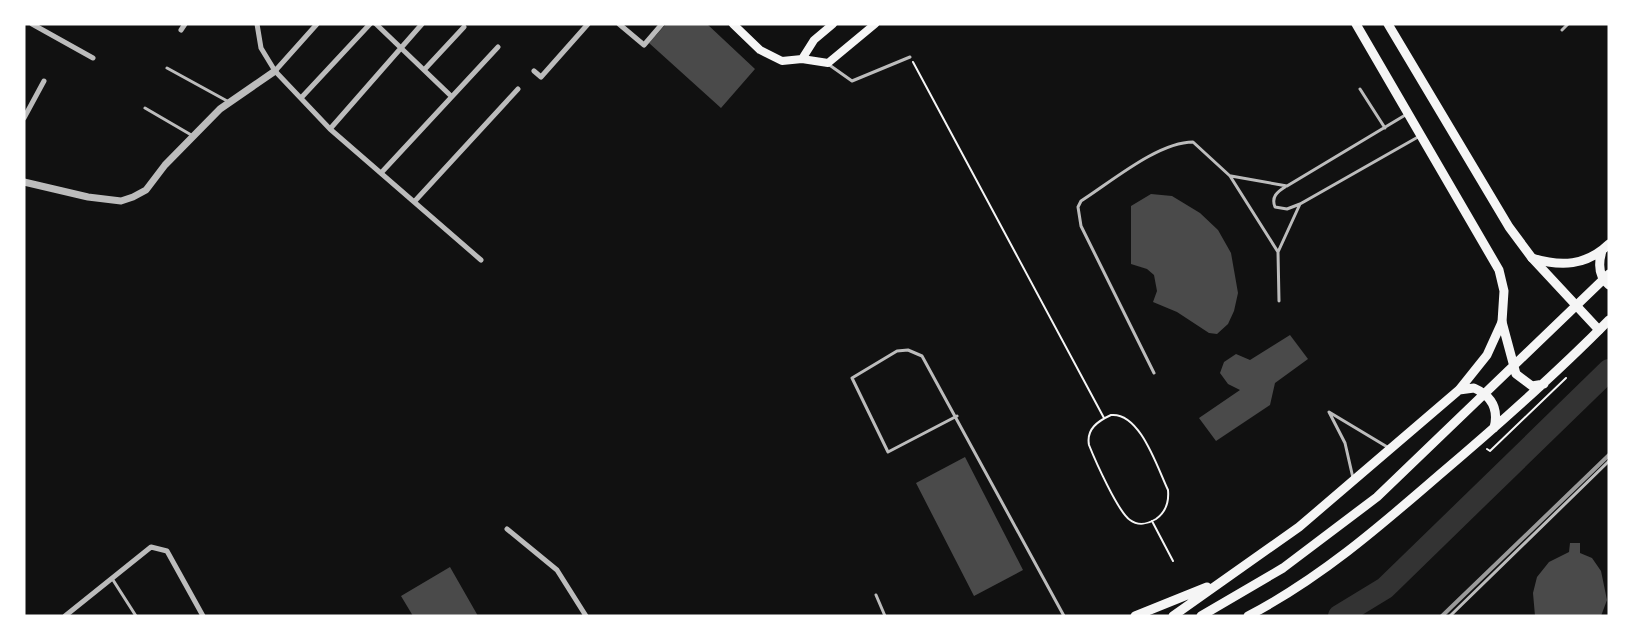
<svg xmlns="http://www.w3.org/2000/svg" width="1633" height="640" viewBox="0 0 1633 640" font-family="Lato,sans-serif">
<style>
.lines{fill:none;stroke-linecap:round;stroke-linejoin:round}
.river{stroke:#333;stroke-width:22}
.building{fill:#4a4a4a}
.path{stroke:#f5f5f5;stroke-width:2}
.service{stroke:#bcbcbc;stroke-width:3}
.minor{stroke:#bcbcbc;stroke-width:5}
.tertiary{stroke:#bcbcbc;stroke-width:7}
.secondary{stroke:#f5f5f5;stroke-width:8}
.primary{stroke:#f5f5f5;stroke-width:9}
.trunk{stroke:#f5f5f5;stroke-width:9}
.rail{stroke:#9a9a9a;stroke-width:4}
</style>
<rect width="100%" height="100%" fill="#111"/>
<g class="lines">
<path class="river" d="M1339,616L1385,588L1609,370"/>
</g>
<path class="building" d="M666,24H707L755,69L721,108L649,43Z
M1151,194L1172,196L1200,213L1218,230L1231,253L1238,293L1234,311L1228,324L1217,334L1209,333L1177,312L1153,302L1157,291L1154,275L1147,269L1131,264V206Z
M1290,335L1308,359L1275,383L1270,405L1216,441L1199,418L1240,390L1228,384L1220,373L1224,362L1236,354L1250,360Z
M965,457L1023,570L974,596L916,483Z
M1570,543H1580V553L1592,558L1601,571L1607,600L1601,616H1535L1533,593L1537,577L1549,562L1569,552Z
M450,567L478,616H413L401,596Z"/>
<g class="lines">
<path class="path" d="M913,62L1104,418
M1111,415C1140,412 1157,467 1168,490C1169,501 1166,512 1156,519C1148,524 1138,526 1130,520C1118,512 1095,460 1089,445C1086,429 1098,421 1111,415Z
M1487,449L1490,451L1566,378
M1152,521L1173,561"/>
<path class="service" d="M1562,30L1568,24
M828,64L852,81L910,57
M167,68L229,102
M1360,89L1385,128
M145,108L193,136
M1231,176L1287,186L1407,114
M1285,187C1277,192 1271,197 1275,207L1287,209L1300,204
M1279,301L1278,252L1300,204L1418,137
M1154,373L1081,226L1078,207L1081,201C1111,182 1158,142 1193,142L1230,176L1278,252
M957,416L888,452L852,378L897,351L908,350L922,356L1064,616
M1353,478L1345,443L1329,412L1389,448
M113,580L136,616
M876,595L885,616
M1450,616L1609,461"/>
<path class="minor" d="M32,24L93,58
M257,24L261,48L275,71L330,129L481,260
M376,24L451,96
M619,24L644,45L662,24
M181,30L185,24
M424,70L464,27
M275,71L317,24
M534,71L541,77L588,24
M301,98L370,24
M24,118L44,81
M330,129L422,24
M381,173L498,47
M414,202L518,89
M507,529L557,570L586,616
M65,616L151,547L167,551L203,616"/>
<path class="tertiary" d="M24,182L88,197L121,201L133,197L146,190L165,165L220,109L275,71"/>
<path class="secondary" d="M733,24L760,50L782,61L802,59L828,63L875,24
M802,59L814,40L833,24"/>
<path class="primary" d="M1356,24L1499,270L1504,291L1502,322
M1388,24L1509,227L1532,258L1599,330"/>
<path class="trunk" d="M1602,251C1598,264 1598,276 1609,285
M1532,258C1561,267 1586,266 1609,244
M1502,322L1516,374L1532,386L1544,384
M1459,390L1474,388C1492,396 1499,409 1494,428
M1135,616L1207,587
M1173,616L1299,527L1459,390L1487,355L1502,322
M1201,616L1283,568L1377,497L1609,274
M1248,616C1319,579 1378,528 1438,476C1497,426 1555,375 1609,320"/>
<path class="rail" d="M1442,616L1609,455"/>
</g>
<rect width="1633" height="640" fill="none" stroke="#ffffff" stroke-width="51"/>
</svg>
